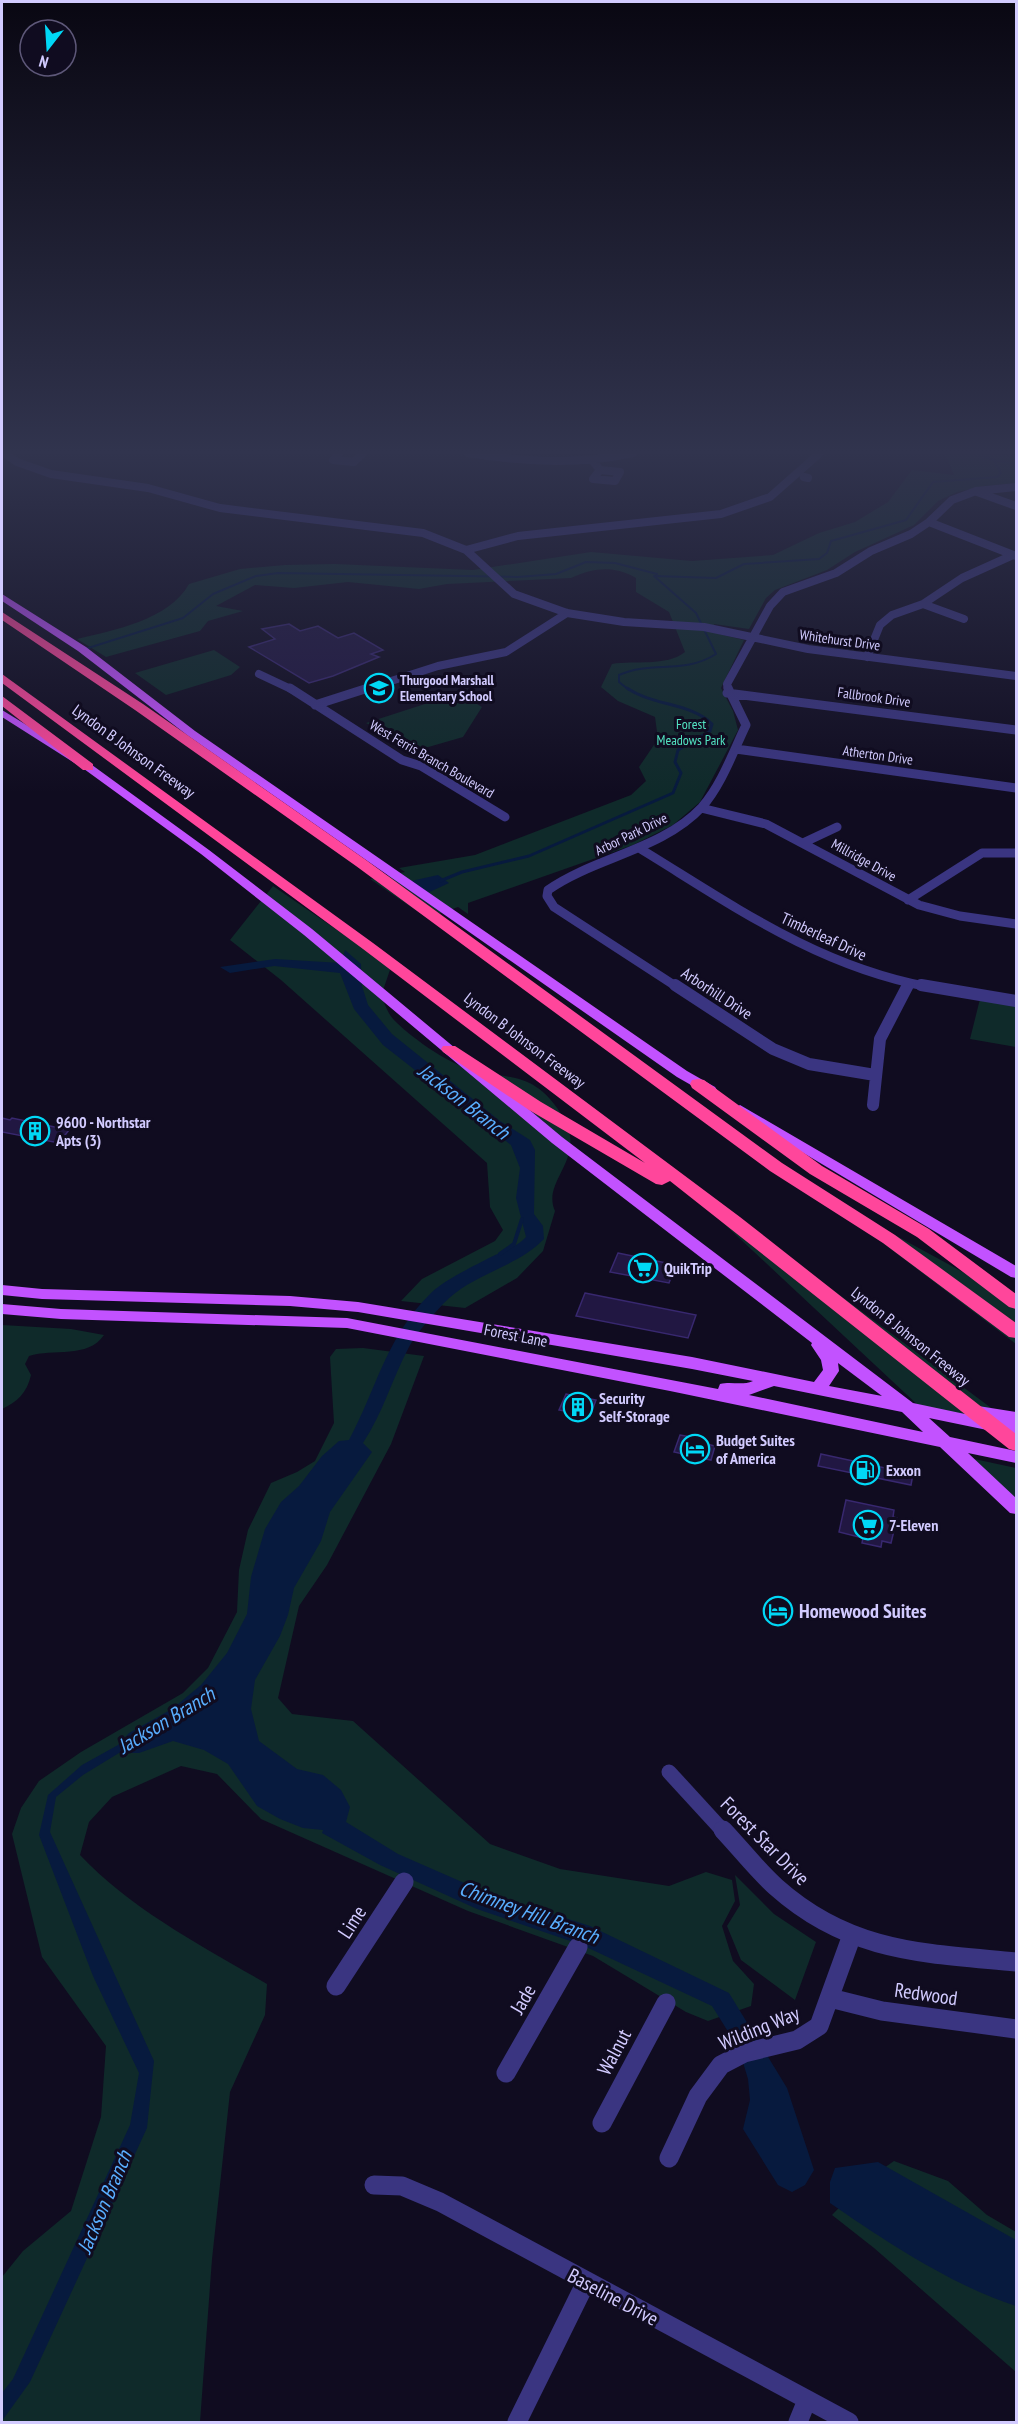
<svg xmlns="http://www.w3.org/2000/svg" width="1018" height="2424" viewBox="0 0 1018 2424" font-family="'PT Sans Narrow',sans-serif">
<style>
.green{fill:#0f2a2a}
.water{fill:#071a3e}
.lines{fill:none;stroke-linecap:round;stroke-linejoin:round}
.stream-far2{stroke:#071a3e;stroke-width:2}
.stream-far1{stroke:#071a3e;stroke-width:3}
.stream{stroke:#071a3e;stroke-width:4}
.building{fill:#211742;stroke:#38286f;stroke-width:1.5}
.minor-far4{stroke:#3a3581;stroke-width:8}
.minor-far3{stroke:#3a3581;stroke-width:9}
.minor-far2{stroke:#3a3581;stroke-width:12}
.minor-far1{stroke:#3a3581;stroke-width:15}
.minor{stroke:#3a3581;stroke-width:19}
.major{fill:#c252ff;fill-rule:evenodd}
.highway{fill:#ff469b;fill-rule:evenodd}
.labels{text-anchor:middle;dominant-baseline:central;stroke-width:6;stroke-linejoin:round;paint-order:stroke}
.far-street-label{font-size:14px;fill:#d2cbff;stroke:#100c20}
.far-poi-label{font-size:14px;font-weight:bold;fill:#d2cbff;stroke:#100c20;text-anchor:start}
.far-park-label{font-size:14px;fill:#53e3c2;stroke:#100c20}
.street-label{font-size:16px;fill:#d2cbff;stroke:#100c20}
.poi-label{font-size:16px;font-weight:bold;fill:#d2cbff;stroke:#100c20;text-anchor:start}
.near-poi-label{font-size:20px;font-weight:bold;fill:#d2cbff;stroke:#100c20;text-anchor:start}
.near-street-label{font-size:20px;fill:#d2cbff;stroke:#100c20}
.near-water-label{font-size:21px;font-style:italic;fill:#59aeff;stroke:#100c20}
</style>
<rect width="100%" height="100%" fill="#100c20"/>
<path class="green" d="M945,453L1016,456V483L984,486L957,492L938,501L914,525L855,552L827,570L775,590L766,598L749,629L714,624L719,634L744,640L721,688L733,711L738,730L700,802L673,825L633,845L468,903V914L458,907L427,918L370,879L405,872L399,868L475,855L631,795L646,781L639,767L658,739L655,717L618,701L601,687L612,664C635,660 666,667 685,652L669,612L636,592V578C613,565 594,568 571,578L447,584L419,589L348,582L294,588L255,585L216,606L243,611L208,621L200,631L106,657L77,639C114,630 169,620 189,584L240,569L285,565L335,564L473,570L591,552L692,561L773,555L819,533L855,522L888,502L912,470L954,475Z
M214,650L240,667L231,675L166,695L135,673Z
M459,693L482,707L463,737L418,750L366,723Z
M273,886L391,967L381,996C385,1004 388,1014 394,1020C409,1036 445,1061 466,1068C509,1081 534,1069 563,1117C588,1159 541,1180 555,1211L543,1251L517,1278L465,1308L401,1301L422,1279L495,1241L503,1230L490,1207L487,1163L281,980L230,940Z
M980,999L1016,1005V1047L970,1039Z
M644,1149L1014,1425L921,1408Z
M814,1191L1016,1301V1344Z
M2,1325L71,1329L104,1335C88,1359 53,1348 29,1356L25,1364L31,1375C27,1393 17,1402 2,1409Z
M363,1348L424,1356L391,1444L327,1565L299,1606L278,1698L292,1714L353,1721L490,1844L560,1869L669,1886L706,1872L732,1880L735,1901L722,1926L733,1961L754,1984L751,2006L708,2021L686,2012L593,1956L468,1911L261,1819L217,1774L181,1766L112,1797L89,1822L80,1855C132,1910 202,1946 267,1984L265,2015L230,2092L212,2259L200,2422H2V2277L23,2251L71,2211L101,2117L106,2046L42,1957L12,1834L21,1808L39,1781L81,1752L183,1693L208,1668L237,1612L239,1570L248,1530L271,1483L297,1472L315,1461L334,1423L330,1357L336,1349Z
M965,1457L1016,1468V1498Z
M735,1875L774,1914L816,1942L795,2000L741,1960L727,1926L740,1905Z
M894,2161L948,2181L987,2215L1016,2232V2372L874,2248L832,2215L864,2182Z"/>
<path class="water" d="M438,875L449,883L421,896L402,883Z
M345,950L361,964L362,986L368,1005L392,1034L500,1121L530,1140L535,1150L534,1214L543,1226L544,1239C516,1268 471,1274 443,1304C432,1316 417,1332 409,1347C392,1379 383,1413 363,1443L372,1452L330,1512L321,1541L294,1588L288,1615L280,1636L255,1680L251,1709L259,1741L297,1769L323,1775L341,1790L350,1807L346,1822L398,1854L485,1892L590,1926L729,1993L787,2088L814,2170L805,2185L792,2192L778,2185L743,2129L750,2100L748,2079L739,2049L712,2006L582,1945L477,1909L380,1865L322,1833L323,1830L303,1828L280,1819L257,1806L228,1764L204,1750L173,1741L139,1753H119L83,1775L56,1797L50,1832L154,2061L147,2128L30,2382L2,2421V2393L13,2379L130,2125L139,2073L93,1976L39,1835L48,1795L82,1765L118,1745L129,1733L172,1709L201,1685L227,1653L247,1614L251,1577L265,1529L281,1502L299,1486L322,1456L339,1441L349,1440C377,1388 386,1337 431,1293C444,1280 474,1266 491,1257C503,1251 516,1248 526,1237L516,1198L520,1168L511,1145L383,1045L354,1009L340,973L274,966L230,973L220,967L275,959L341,963Z
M878,2162L1016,2240V2306C953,2286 885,2241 830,2203V2182L835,2168Z"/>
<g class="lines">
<path class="stream-far2" d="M994,460L1016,464
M85,649L183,618L213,594L256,576L278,573L518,577L556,574L586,562L615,563L657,574
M629,690L619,682V675C652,660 683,675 716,654L696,613L654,576L716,578L744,564L819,559L827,553L831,541L906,520L933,482L997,477L1001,473L994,460L972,453"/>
<path class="stream-far1" d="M440,881L462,872L529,856L673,793L681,773L675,762L678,750L710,731L712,724C692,703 653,706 627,688"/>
<path class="stream" d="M500,1254L514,1244L522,1219"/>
</g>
<path class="building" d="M289,624L300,631L318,626L338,638L354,633L383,650L371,654L379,657L333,676L309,683L249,647L275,639L262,629Z
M2,1118L10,1120L12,1118L69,1130L59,1143L2,1132Z
M618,1253L676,1265L669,1283L610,1272Z
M585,1293L605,1297L696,1315L688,1338L576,1316Z
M566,1394L596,1400L590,1416L559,1410Z
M680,1435L691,1437L690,1440L715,1446L711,1460L674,1452Z
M821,1454L913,1474L911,1485L818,1466Z
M846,1500L894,1510L893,1517L897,1518L891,1543L882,1541L881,1547L862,1543L863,1538L839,1532Z"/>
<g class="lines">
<path class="minor-far4" d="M4,453L17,462L51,474L148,488L220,508L423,533L466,550L514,594L567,613L624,622L704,627L808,649L1016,676
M340,453L333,460L354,462L363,453
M468,453C524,462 577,465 633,453
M592,460L600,470
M600,470L620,472L615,481L593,479Z
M804,477L808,478
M977,492L1016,506
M929,522L1016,556
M466,550L518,536L721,514L770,497L820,453
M923,604L964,619
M867,657L880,625L892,615L923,604L962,578L1013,555
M259,674L293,690
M363,690L438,666L506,652L567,613
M728,690L727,684L770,606L783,592L836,573L871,551L911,534L929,522L952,500L976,491L1016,487"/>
<path class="minor-far3" d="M290,688L402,760L421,766L505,817
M727,693L1016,730
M315,705L368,688
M736,749L1016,788
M701,808L766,824L919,905L960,916L1016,924
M805,842L837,827
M639,848C734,906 817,966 929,987
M908,900L982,853H1016
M677,987L554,907L547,896L548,890C595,857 662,850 702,807C722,784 733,752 746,725L728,688
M907,987L909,983"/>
<path class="minor-far2" d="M675,985L773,1049L809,1064L875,1075
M921,985L1016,1001
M873,1105L880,1039L908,985"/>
<path class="minor-far1" d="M669,1772L724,1832"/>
<path class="minor" d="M723,1830C741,1849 757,1870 776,1887C850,1953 924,1953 1016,1962
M336,1986L404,1882
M830,1998L882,2011L1016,2029
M506,2073L578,1947
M602,2123L666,2003
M669,2158L698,2096L721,2065L744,2053L797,2040L819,2026L852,1935
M374,2185L402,2186L440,2202L849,2422
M517,2422L586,2282
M798,2422L807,2400"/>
<path class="major" d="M2,594L86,647L195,731L687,1071L715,1087L717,1090L715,1093H705L677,1077L187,735L78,651L2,601Z
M2,710L92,765L209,850L312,929L562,1137L913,1403L965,1414L966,1407L972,1405L1016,1412V1436L929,1418L950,1437L1016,1451V1463L968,1453L1016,1498V1514L1010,1513L940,1447L670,1391L347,1328L61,1319L2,1314V1304L61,1309L347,1318L718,1389L720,1384C732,1381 741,1386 753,1381L692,1369L358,1312L290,1306L42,1299L2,1295V1285L42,1289L290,1296L358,1302L692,1357L814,1382L823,1370L821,1360L811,1345L812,1343L552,1143L304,935L201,854L84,769L2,717ZM838,1363L882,1396L829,1386L839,1371ZM774,1386L902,1412L923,1432L749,1395Z
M740,1105L1016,1266V1278L1011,1277L735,1112L733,1109Z"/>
<path class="highway" d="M2,612L143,704L366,860L782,1163L895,1235L1016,1323V1338L1009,1337L883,1243L770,1171L356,866L135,710L2,620Z
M2,674L373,943L740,1217L1016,1434V1451L1009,1449L670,1181L662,1185L656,1184L529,1110L443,1052L441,1049L443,1046H455L541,1102L645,1163L363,949L2,683Z
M2,696L93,764V770H83L2,706Z
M698,1079L704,1080L822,1166L929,1229L1016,1294V1309L1009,1307L917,1237L810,1174L692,1088L690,1084L692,1080Z"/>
</g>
<linearGradient id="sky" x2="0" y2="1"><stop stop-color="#090712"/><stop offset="0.57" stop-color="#31344e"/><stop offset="1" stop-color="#31344e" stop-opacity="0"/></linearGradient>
<rect width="1018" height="793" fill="url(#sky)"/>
<defs>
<g id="school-ring" transform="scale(1.5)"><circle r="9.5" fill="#100c20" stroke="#00d8f6" stroke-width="1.5"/><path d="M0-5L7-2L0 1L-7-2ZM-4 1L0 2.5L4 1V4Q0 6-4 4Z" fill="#00d8f6"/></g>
<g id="building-ring" transform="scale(1.5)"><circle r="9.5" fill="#100c20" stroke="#00d8f6" stroke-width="1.5"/><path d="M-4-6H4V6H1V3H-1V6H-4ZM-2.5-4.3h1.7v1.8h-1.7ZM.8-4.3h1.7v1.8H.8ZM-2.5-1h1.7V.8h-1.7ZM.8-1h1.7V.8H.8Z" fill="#00d8f6"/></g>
<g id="supermarket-ring" transform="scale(1.5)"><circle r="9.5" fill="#100c20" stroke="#00d8f6" stroke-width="1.5"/><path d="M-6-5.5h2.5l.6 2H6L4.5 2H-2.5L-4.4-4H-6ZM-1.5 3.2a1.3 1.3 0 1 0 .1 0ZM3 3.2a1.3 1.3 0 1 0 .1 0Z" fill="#00d8f6"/></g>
<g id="hotel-ring" transform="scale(1.5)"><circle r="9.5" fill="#100c20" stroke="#00d8f6" stroke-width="1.5"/><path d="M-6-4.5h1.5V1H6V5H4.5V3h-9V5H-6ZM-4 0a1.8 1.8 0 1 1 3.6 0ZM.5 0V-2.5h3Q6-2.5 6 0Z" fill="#00d8f6"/></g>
<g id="fuel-ring" transform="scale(1.5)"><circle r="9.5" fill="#100c20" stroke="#00d8f6" stroke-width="1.5"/><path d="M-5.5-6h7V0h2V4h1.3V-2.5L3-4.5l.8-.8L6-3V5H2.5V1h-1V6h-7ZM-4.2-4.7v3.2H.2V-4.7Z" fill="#00d8f6"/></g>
</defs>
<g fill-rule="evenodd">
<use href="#school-ring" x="379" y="688"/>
<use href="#building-ring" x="35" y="1131"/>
<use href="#supermarket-ring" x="643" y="1268"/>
<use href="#building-ring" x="578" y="1407"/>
<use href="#hotel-ring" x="695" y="1449"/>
<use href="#fuel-ring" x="865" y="1470"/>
<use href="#supermarket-ring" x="868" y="1525"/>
<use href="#hotel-ring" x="778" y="1611"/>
</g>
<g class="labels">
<g class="far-street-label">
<text transform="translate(840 640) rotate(8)">Whitehurst Drive</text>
<text transform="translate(874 697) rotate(8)">Fallbrook Drive</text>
<text transform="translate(878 755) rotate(8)">Atherton Drive</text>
<text transform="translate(432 759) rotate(30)">West Ferris Branch Boulevard</text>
<text transform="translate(631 834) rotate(-26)">Arbor Park Drive</text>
<text transform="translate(864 860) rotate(29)">Millridge Drive</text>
</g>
<g class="far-poi-label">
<text x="400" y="680">Thurgood Marshall<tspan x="400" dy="16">Elementary School</tspan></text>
</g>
<g class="far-park-label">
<text x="691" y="724">Forest<tspan x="691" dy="16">Meadows Park</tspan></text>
</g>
<g class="street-label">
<text transform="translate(134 751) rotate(36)">Lyndon B Johnson Freeway</text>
<text transform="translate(824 936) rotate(25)">Timberleaf Drive</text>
<text transform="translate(717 993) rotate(33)">Arborhill Drive</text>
<text transform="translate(525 1040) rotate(37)">Lyndon B Johnson Freeway</text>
<text transform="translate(516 1335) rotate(11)">Forest Lane</text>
<text transform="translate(911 1336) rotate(39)">Lyndon B Johnson Freeway</text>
</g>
<g class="poi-label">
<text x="56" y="1122">9600 - Northstar<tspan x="56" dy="18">Apts (3)</tspan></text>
<text x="664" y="1268">QuikTrip</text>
<text x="599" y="1398">Security<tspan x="599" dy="18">Self-Storage</tspan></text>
<text x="716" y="1440">Budget Suites<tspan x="716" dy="18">of America</tspan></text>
<text x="886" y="1470">Exxon</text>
<text x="889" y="1525">7-Eleven</text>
</g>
<g class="near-poi-label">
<text x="799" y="1611">Homewood Suites</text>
</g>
<g class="near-street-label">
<text transform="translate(765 1841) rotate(45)">Forest Star Drive</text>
<text transform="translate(352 1922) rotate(-57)">Lime</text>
<text transform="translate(926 1994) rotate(8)">Redwood</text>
<text transform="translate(523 1999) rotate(-60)">Jade</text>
<text transform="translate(759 2028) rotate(-22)">Wilding Way</text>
<text transform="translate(614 2052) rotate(-62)">Walnut</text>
<text transform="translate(613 2297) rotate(28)">Baseline Drive</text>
</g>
<g class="near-water-label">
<text transform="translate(464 1101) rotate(38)">Jackson Branch</text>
<text transform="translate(166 1720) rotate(-31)">Jackson Branch</text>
<text transform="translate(529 1912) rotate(20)">Chimney Hill Branch</text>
<text transform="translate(104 2202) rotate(-67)">Jackson Branch</text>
</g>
</g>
<rect width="1018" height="2424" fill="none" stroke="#d2cbff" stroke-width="6"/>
<g transform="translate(48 48) rotate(197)"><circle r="28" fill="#100c20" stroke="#5e5879" stroke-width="1.5"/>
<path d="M0-4.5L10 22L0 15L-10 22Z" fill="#00d8f6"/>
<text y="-9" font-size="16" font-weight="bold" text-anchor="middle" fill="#d2cbff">N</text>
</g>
</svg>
